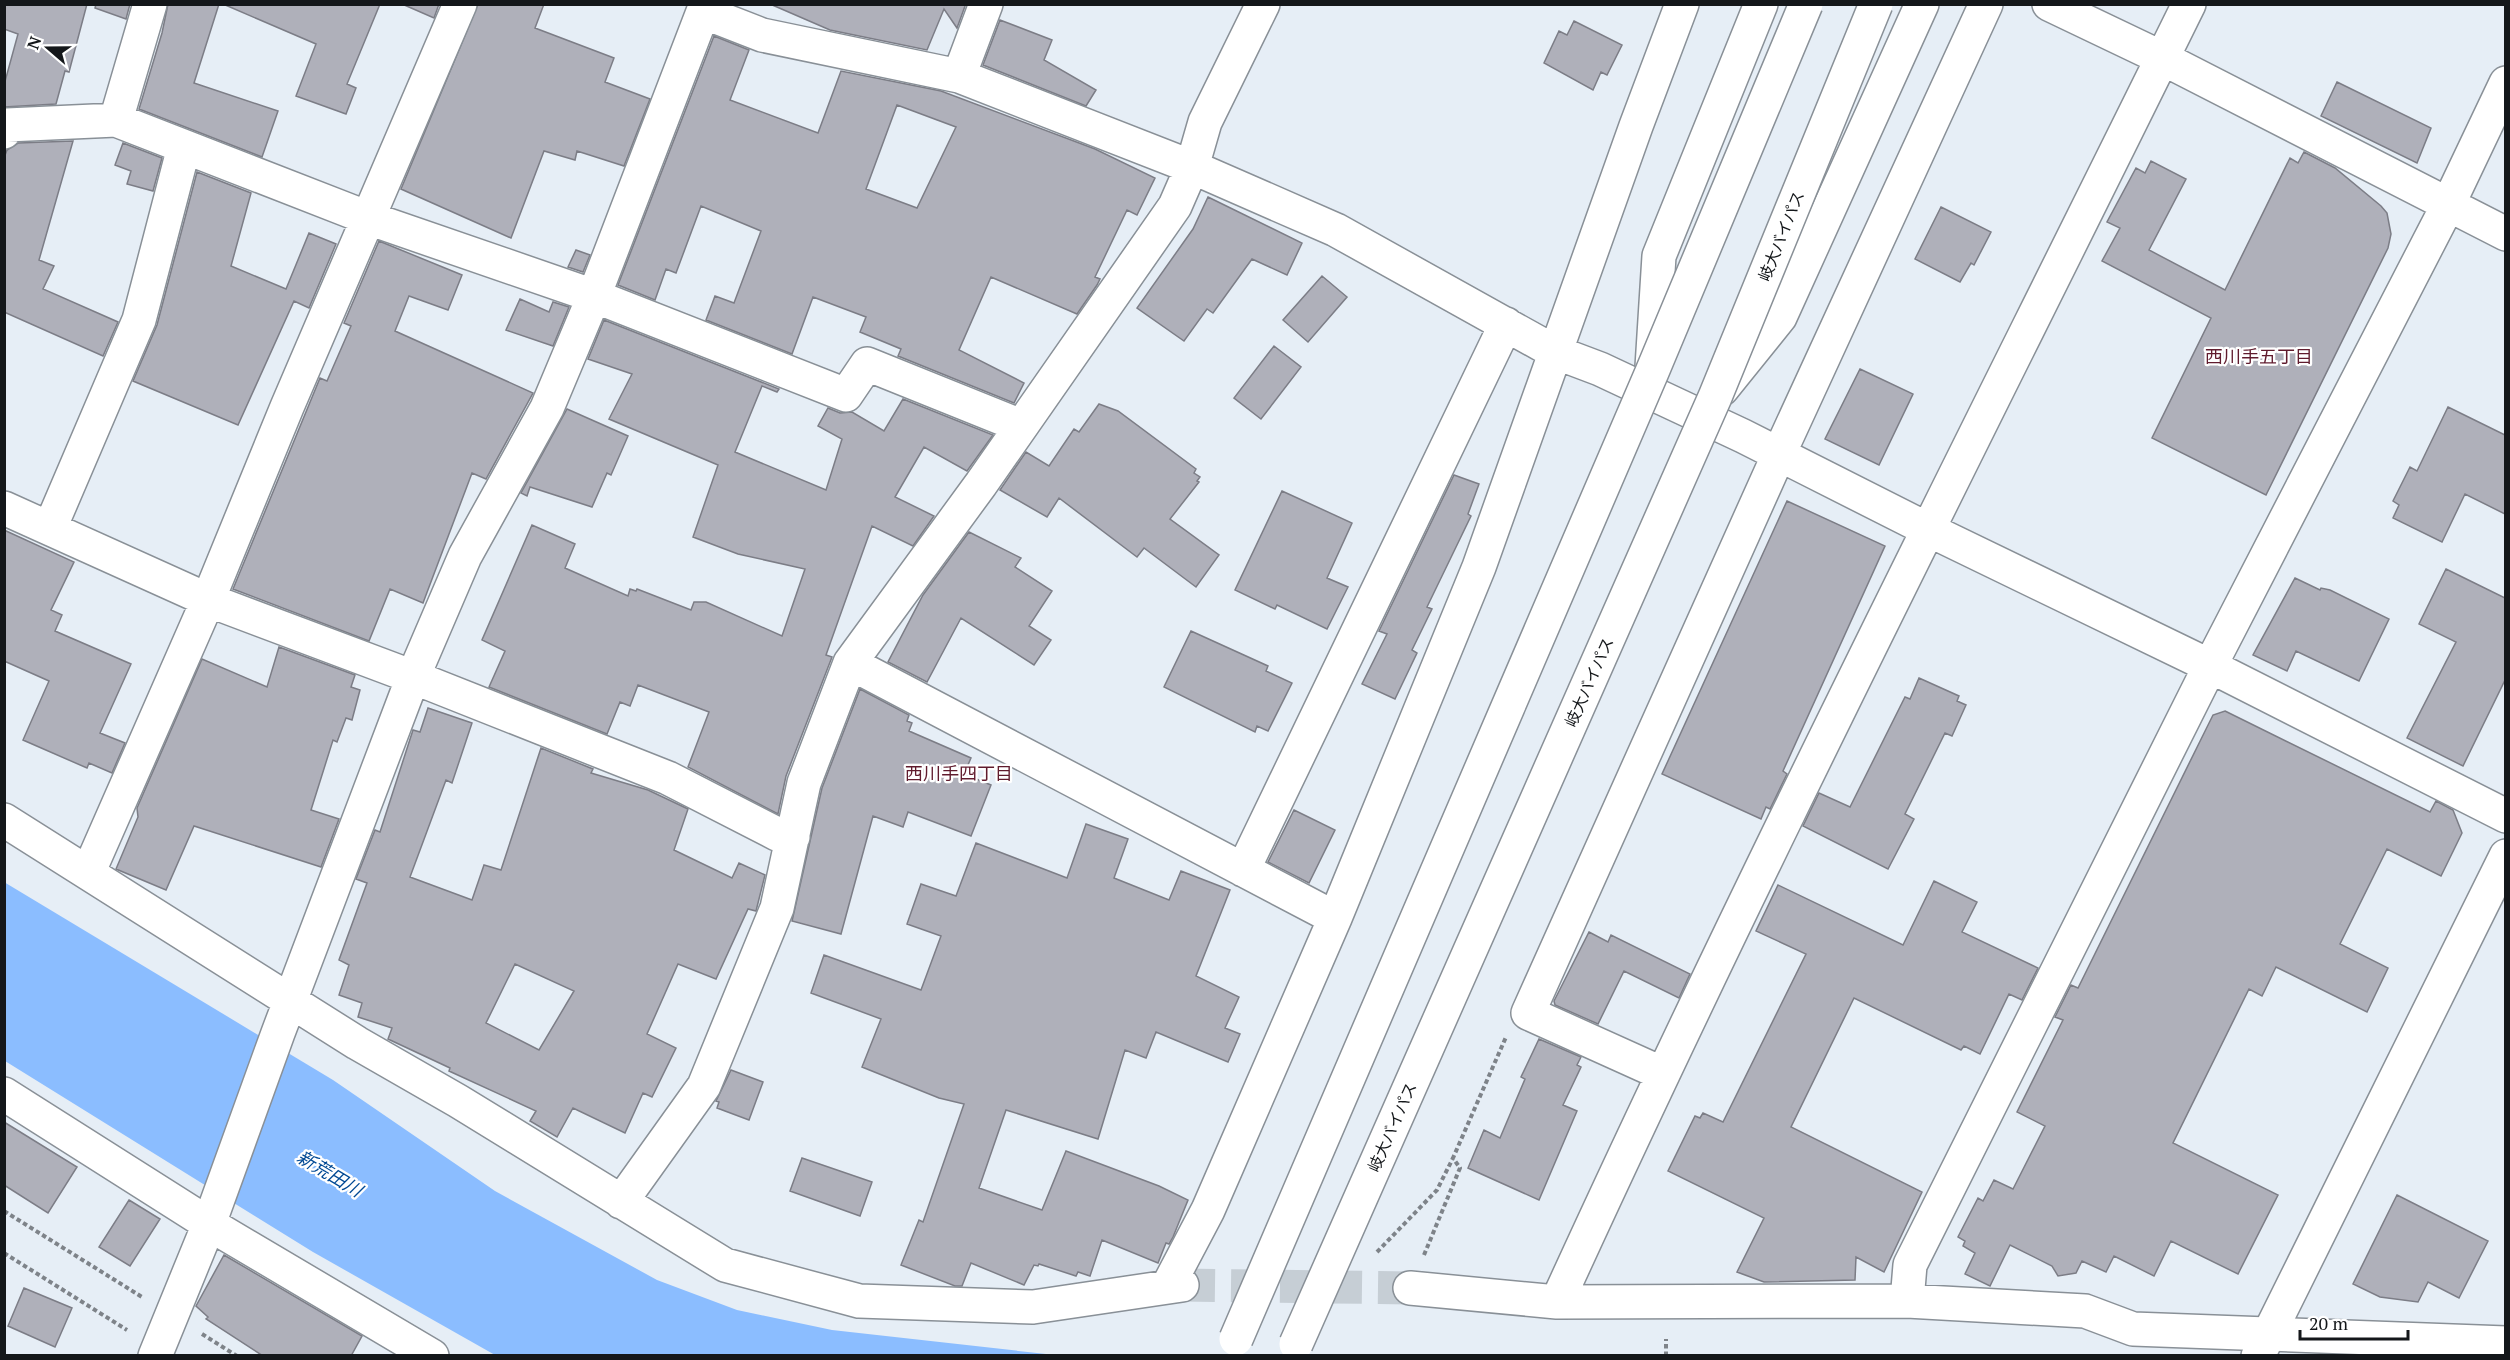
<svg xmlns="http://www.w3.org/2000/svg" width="2510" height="1360" viewBox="0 0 2510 1360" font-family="'PT Serif','Noto Sans JP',serif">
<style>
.water{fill:#8bbdff}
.building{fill:#afb0ba;stroke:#7c7d86;stroke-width:1.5;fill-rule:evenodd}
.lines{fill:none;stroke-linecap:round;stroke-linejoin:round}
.minor-tunnel{stroke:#c6ced5;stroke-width:33;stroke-dasharray:33 16;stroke-linecap:butt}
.minor-casing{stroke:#899097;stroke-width:36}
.tertiary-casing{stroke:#899097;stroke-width:36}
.trunk-casing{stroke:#899097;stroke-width:36}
.path{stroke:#7e8389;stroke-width:4;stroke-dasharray:4.5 3;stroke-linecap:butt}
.minor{stroke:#fff;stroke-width:33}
.tertiary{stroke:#fff;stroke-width:33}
.trunk{stroke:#fff;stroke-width:33}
.trunk-bridge-casing{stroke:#899097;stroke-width:36;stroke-linecap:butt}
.trunk-bridge{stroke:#fff;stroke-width:33}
.labels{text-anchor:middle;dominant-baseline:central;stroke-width:4.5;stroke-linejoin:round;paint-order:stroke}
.street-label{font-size:16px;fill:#14171a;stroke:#fff}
.neighbourhood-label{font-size:18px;fill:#601b2d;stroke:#fff}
.water-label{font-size:18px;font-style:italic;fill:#014994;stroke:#fff}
</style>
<rect width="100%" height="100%" fill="#e6eef6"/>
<path class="water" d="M4,882L333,1080L495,1191L657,1280L737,1310L832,1330L1046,1354L1139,1355H495L313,1252L5,1061Z"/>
<path class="building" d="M4,4H87L69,72L65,71L56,104L4,107V85L18,34L4,29Z
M96,4H130L126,19L95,8Z
M168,4H219L194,83L278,111L262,157L139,109L162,33Z
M223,4H380L347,84L356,88L346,114L296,96L316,44Z
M402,4H439L434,18Z
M478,4H544L535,28L614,58L605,82L650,99L624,166L577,151L575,160L544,151L511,238L401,189Z
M770,4H962L965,6L957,28L944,9L927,50L830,30Z
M1000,20L1052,40L1044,60L1096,90L1086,106L983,65Z
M1574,21L1622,45L1607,75L1601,72L1593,90L1544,63L1559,31L1567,35Z
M714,36L749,50L730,100L818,133L841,71L941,91L1095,149L1155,178L1137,215L1127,210L1095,277L1100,279L1097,285L1077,314L991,277L959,350L1024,383L1014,403L898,356L901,349L860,332L866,317L813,297L792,354L706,320L715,296L734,303L761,231L701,206L676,273L666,269L655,300L618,285ZM897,105L956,127L917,208L866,189Z
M2337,82L2431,128L2417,163L2321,116Z
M73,141L39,260L54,266L43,289L118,322L103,356L4,312V158L7,150L18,143Z
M123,143L162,158L153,191L127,184L131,171L115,165Z
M2304,152L2335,168L2381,206L2387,213L2391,234L2388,248L2266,495L2152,438L2211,318L2102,261L2120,228L2107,222L2136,168L2145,173L2151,161L2186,179L2149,250L2225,290L2290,158L2298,163Z
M197,172L251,193L231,266L286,289L309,233L336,244L309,308L294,301L238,425L133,381L157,325Z
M1208,197L1302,243L1287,275L1252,259L1213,313L1207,309L1184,341L1137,308L1193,229Z
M1941,207L1991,232L1974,265L1971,263L1960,282L1915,259Z
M379,241L462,275L448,310L409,296L395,331L533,393L486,479L472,473L423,603L390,589L369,641L233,589L320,378L327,381L351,326L344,323Z
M576,250L590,255L583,272L568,267Z
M1322,276L1347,297L1308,342L1283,320Z
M520,299L549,312L553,302L569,307L553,346L506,330Z
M604,320L779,389L777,392L762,386L735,452L826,490L842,439L818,426L828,408L840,413L852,412L884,431L903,399L993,435L967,471L924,447L895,497L934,516L913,546L872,526L826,655L832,657L786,776L778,814L688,767L709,712L638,685L630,706L620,702L607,734L489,687L505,651L482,640L532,525L575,544L565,568L628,596L630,589L636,591L637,589L691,610L694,602H706L782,636L805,569L738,554L693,537L718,465L609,419L632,374L588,359Z
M1274,346L1301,367L1261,419L1234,398Z
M1860,369L1913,394L1879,465L1825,439Z
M1099,404L1118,411L1196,469L1194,473L1200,477L1197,481L1199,482L1170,519L1219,555L1196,587L1144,548L1137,557L1059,498L1047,517L1000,490L1026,452L1049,466L1074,429L1079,432Z
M2448,407L2505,435V514L2465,494L2442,542L2393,518L2399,505L2393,501L2410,467L2417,471Z
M567,409L628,436L611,475L607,473L592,507L530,487L527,496L521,493Z
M1454,475L1479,484L1468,514L1471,516L1427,607L1432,609L1412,650L1417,653L1395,699L1362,684L1387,634L1379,631Z
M1282,491L1352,523L1327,578L1348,587L1327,629L1277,605L1275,609L1235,590Z
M1787,501L1885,546L1783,771L1787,774L1770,809L1766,807L1761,819L1662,774Z
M4,530L74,562L51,610L62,615L55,631L131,664L100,733L125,743L112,773L89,763L87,768L23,740L49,681L4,661Z
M969,532L1021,558L1015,567L1052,591L1029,626L1051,640L1034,665L961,618L927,682L888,662L923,595Z
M2446,569L2505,598V680L2463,766L2407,738L2456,642L2419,624Z
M2295,578L2320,590L2321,588L2330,590L2389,619L2359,681L2296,651L2287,671L2253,655Z
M1191,631L1268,666L1266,671L1292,683L1268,731L1257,726L1255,732L1164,687Z
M279,647L355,675L351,687L360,690L352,720L346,718L337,742L333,740L311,810L339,819L321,867L194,826L166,890L116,869L138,817L137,808L202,659L267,687Z
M1919,678L1959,696L1957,701L1966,705L1952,736L1945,733L1905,814L1914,819L1888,869L1803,826L1819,793L1850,807L1905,697L1910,699Z
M860,689L909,715L907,721L912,723L909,731L971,758L964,774L991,785L971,836L908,812L903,827L873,816L841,934L792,921L822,788Z
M428,708L472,723L452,783L446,780L410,877L472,900L484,865L501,870L541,748L593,769L591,773L648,790L688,809L674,850L732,878L739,863L765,875L756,911L748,909L716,979L678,964L647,1034L676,1048L652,1097L643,1093L625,1133L573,1108L557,1137L530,1121L536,1111L449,1071L450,1068L388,1039L392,1028L358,1017L362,1003L339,995L349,965L339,960L367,883L356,879L375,830L380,832L413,730L420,732ZM515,964L574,991L539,1050L486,1023Z
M2225,711L2430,812L2436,801L2453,810L2462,833L2441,876L2387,849L2340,944L2388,968L2367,1012L2276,967L2262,996L2249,989L2173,1143L2278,1195L2238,1274L2171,1241L2154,1276L2114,1256L2106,1272L2082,1261L2076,1273L2058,1276L2052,1266L2010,1245L1990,1286L1965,1274L1975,1253L1963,1246L1965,1241L1958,1237L1978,1198L1983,1201L1994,1180L2013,1189L2045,1126L2017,1112L2063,1020L2055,1017L2071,985L2078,988L2213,715Z
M1294,810L1335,830L1309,883L1268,862Z
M1086,824L1128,839L1114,878L1169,900L1181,871L1230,890L1196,976L1239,997L1225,1028L1240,1034L1228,1062L1156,1032L1146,1058L1125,1050L1098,1139L1006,1110L979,1188L1042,1210L1066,1151L1159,1186L1188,1200L1173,1237L1169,1244L1166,1243L1158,1263L1102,1240L1090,1276L1078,1272L1076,1276L1039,1264L1038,1266L1034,1265L1024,1285L971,1263L962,1286H955L901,1265L919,1220L923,1222L964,1104L939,1098L862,1067L881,1019L811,993L824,955L921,990L941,936L907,924L921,884L956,896L976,843L1067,878Z
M1934,881L1977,902L1962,932L2038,968L2022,1000L2009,994L1980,1054L1964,1046L1961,1050L1854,998L1791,1127L1922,1192L1884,1272L1856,1257L1855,1280L1764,1282L1737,1272L1764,1218L1668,1171L1695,1116L1700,1118L1703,1113L1723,1122L1806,954L1756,931L1778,885L1903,945Z
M1589,932L1608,942L1611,935L1690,974L1679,998L1624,971L1598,1024L1555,1005L1554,1001Z
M1539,1039L1581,1057L1577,1065L1581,1067L1563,1105L1577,1111L1539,1200L1468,1168L1484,1130L1500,1138L1525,1079L1521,1077Z
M731,1070L763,1082L749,1120L717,1108L719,1102L716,1101Z
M4,1122L77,1167L48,1213L4,1185Z
M802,1158L872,1182L860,1216L790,1191Z
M2397,1195L2488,1241L2459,1298L2428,1282L2418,1302L2380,1297L2353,1284Z
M129,1200L160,1219L130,1266L99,1247Z
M224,1255L362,1336L351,1356H263L206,1319L208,1317L196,1306Z
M24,1288L72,1308L55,1347L8,1326Z"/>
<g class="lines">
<path class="minor-tunnel" d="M1182,1285L1410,1288"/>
<g class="minor-casing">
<path id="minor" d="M2049,4L2162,58L2506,234
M703,12L762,35L959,76L1192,167L1336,230L1555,352L1600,369L1743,436L1927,529L2210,666L2506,816
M959,76L986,4
M116,120L150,4
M4,132L7,125L116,120L368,218L594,296L846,395L867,364L1021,426
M4,508L208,600L413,677L668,778L777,834L793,837
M50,528L139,320L184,147
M850,663L1335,918
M4,820L357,1043L458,1101L725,1265L859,1301L1033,1307L1182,1285
M1243,870L1506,324
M89,871L208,600L287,407L460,4
M1661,1073L1528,1013L1779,454L1986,4
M4,1094L209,1224L432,1356
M621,1202L704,1086L777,908L804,783L850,663L981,484L1175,206L1192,167L1205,122L1263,4
M1168,1286L1208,1210L1335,918L1479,567L1636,126L1682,4
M1410,1288L1557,1302L1907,1301L2085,1311L2133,1329L2506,1343
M1907,1301L1910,1265L2210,666L2448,205L2506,83
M1557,1302C1757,864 1976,436 2189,4
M155,1356L209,1224L278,1033L413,677L465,556L547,408L594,296L706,4"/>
</g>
<g class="tertiary-casing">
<path id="tertiary" d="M2258,1356L2506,856"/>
</g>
<g class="trunk-casing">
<path id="trunk" d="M1652,367L1659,256L1761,4
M1722,389L1780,317L1922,4"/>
</g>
<path class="path" d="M4,1211L142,1297
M1377,1252L1437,1190L1453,1158
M4,1253L127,1330
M1424,1255L1460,1168L1453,1158L1506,1037
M202,1334L237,1356
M1666,1356V1339"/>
<use href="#minor" class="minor"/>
<use href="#tertiary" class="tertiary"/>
<use href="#trunk" class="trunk"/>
<g class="trunk-bridge-casing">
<path id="trunk-bridge" d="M1236,1339L1652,372L1806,4
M1296,1344L1715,397L1876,4"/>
</g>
<use href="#trunk-bridge" class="trunk-bridge"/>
</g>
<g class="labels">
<g class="street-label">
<text transform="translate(1781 236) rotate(-68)">岐大バイパス</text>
<text transform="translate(1589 682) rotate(-66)">岐大バイパス</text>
<text transform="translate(1392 1127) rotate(-66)">岐大バイパス</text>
</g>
<g class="neighbourhood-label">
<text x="2259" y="356">西川手五丁目</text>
<text x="959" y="773">西川手四丁目</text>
</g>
<g class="water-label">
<text transform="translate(330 1173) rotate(31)">新荒田川</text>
</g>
</g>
<rect width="2510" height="1360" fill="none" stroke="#14171a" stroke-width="12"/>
<g transform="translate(48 48) rotate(290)" stroke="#ffffff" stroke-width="4.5" paint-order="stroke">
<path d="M0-4.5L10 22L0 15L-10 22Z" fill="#14171a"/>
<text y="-9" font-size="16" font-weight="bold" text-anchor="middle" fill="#14171a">N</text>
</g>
<path d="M2300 1330v9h108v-9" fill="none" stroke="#14171a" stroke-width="3"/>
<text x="2309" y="1330" font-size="18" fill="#14171a" stroke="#ffffff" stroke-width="4.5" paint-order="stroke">20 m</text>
</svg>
